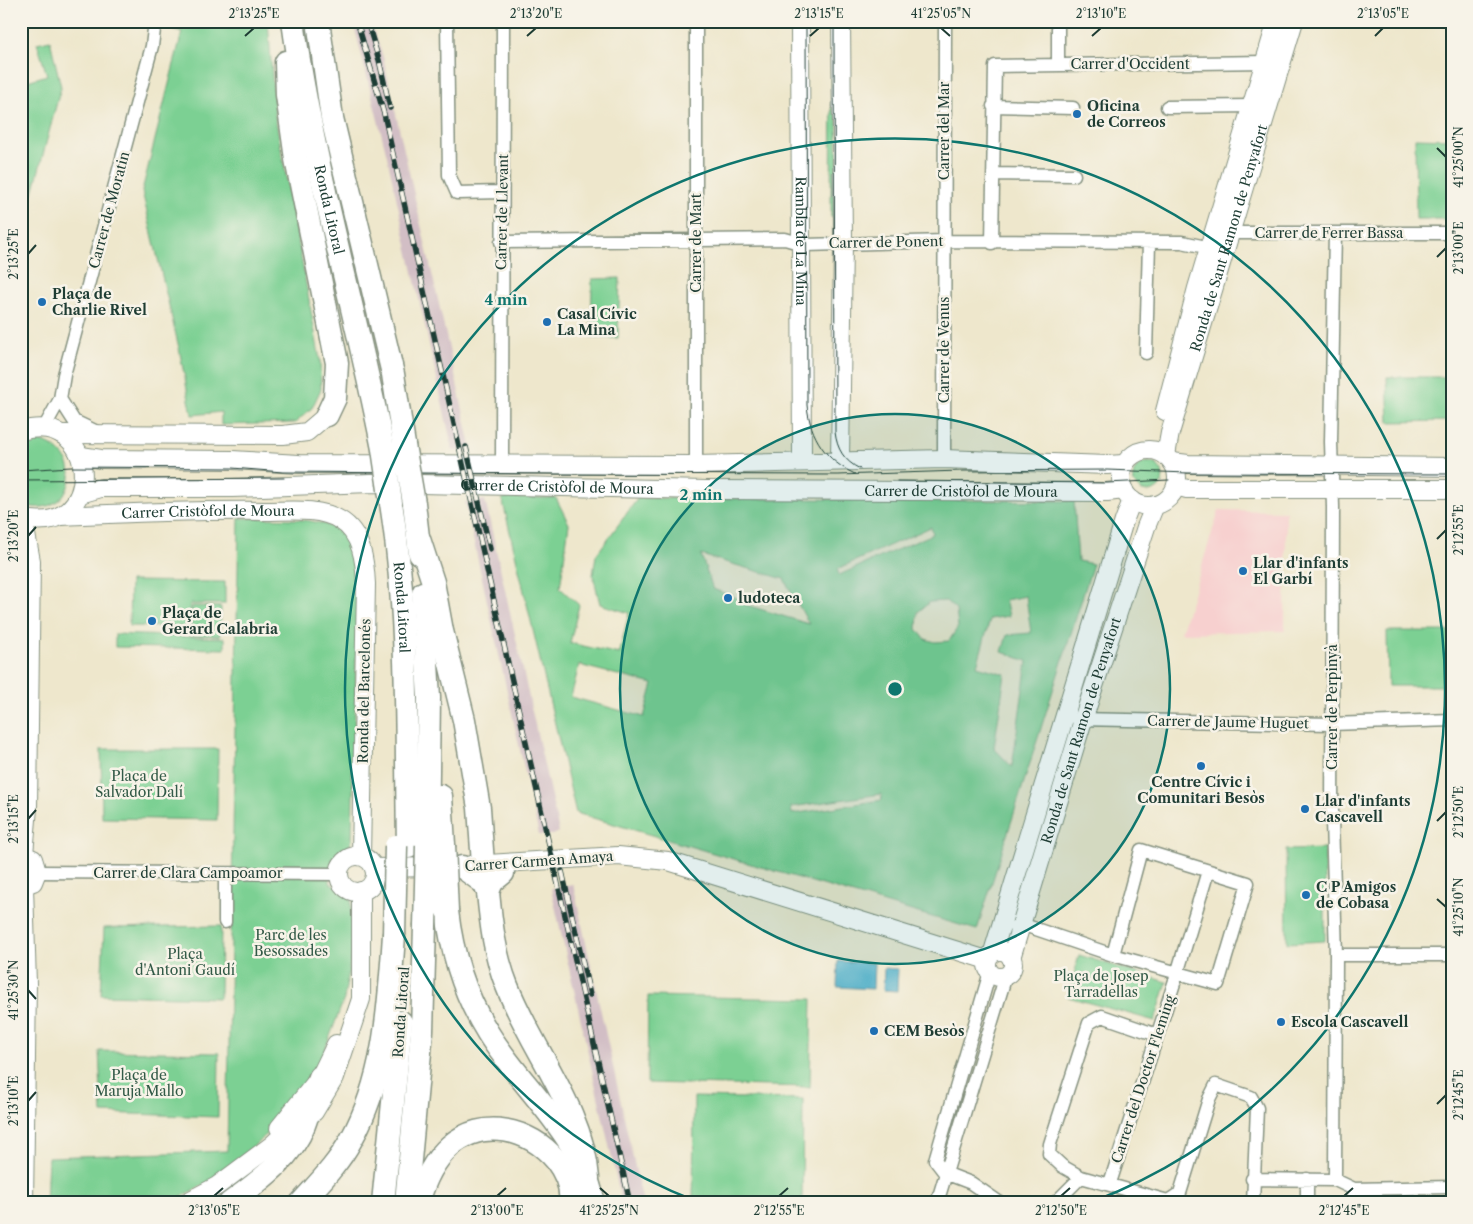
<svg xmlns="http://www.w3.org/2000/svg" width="1473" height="1224" viewBox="0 0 1473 1224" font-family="'Libre Caslon Text',serif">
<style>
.built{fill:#f7d0cf}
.industrial{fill:#d2bec5}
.green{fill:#7cd093;stroke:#4e8664;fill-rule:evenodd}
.water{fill:#46abc6;stroke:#32747d}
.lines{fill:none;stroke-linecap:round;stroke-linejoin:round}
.street-casing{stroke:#869280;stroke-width:15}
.secondary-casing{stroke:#869280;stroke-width:20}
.highway-casing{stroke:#869280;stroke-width:25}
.street{stroke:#fff;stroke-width:12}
.secondary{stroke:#fff;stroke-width:18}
.highway{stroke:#fff;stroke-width:22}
.tram{stroke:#1f3d34;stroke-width:1}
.rail-casing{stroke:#1f3d34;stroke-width:5.5}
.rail{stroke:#f7f3e8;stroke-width:4;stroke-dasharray:11;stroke-linecap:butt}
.highway-bridge-casing{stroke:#869280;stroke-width:25;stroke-linecap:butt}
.highway-bridge{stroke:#fff;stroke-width:22}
.ticks{fill:none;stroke:#1f3d34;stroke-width:2}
.ring{fill:none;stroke:#0f766e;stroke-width:2.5}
.poi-dot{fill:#1f6fb2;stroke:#f7f3e8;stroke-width:2}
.labels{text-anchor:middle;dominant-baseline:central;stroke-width:5;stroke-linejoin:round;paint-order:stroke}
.street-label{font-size:14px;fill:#1f3d34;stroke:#f7f3e8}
.poi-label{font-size:14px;font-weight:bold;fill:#1f3d34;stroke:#f7f3e8;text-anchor:start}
.park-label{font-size:14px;fill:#325a47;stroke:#f7f3e8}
.centre{fill:#0f766e;stroke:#f7f3e8;stroke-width:2.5}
.ring-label{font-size:15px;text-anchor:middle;font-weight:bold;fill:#0f766e;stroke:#f7f3e8;stroke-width:5;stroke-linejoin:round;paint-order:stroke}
.neatline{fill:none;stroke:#1f3d34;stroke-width:2}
.ticks-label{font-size:12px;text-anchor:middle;fill:#1f3d34}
</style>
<rect width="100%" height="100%" fill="#f7f3e8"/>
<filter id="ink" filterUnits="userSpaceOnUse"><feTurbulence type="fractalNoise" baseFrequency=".02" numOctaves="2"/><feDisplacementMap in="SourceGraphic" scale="10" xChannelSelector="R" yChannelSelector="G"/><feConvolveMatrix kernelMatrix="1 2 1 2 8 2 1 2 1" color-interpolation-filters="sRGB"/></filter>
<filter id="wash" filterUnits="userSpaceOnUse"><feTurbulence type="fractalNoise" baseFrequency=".0096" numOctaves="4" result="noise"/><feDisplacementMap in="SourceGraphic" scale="20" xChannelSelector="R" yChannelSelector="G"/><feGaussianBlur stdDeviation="1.12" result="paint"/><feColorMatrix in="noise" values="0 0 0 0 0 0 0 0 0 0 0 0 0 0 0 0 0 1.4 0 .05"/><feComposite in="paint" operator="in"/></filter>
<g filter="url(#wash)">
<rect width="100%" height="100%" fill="#eee7cc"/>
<path class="built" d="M1219,510L1286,511L1285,631L1181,633Z"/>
<path class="industrial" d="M353,21H370L383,57L472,450L467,452L453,451L387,156Z
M485,500L559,832L553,835H539L465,502Z
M573,884L643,1203H622L551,888Z"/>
<path class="green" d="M170,21H268L275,115L320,360L321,389L312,408L295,423L221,425V412L192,415L179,348L142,191L182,32L169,28Z
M50,40L61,87L27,215L21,216V83L47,75L37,43Z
M832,62H837L838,217H831Z
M1415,138L1452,139V219H1416Z
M620,278L618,338H591L592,279Z
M1387,377H1452V421L1389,422Z
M39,441C93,455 70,523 21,504V445Z
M1133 477a15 15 0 1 1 30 0a15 15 0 1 1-30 0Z
M502,498H556L569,524L560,588L579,605L570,643L619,654L629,613L600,604L593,575L596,555L638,498L1074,501L1078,561L1093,564L977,930L576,813ZM931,527L933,534L839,575L837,569ZM701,555L784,579L809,624L740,603V599L713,589ZM1026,596L1031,633L1007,635L1002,652L1027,661L1012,767L994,748L1005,674L977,666L990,619L1009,616L1005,600ZM946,601L956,610L958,627L949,641L935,642L925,639L917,629L918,612L930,602ZM579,665L653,684L644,717L571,697ZM881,794L882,800L792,814L791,807Z
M239,518C266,519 308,516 332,527C348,534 354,554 358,569L352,840L349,848L333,859L329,882L351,898L352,951L344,999L319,1065L282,1119L250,1150L213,1180L171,1202L46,1203L48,1157L227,1151Z
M130,581L225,582V604H190V627L129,626Z
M192,606L221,607L220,636L191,635Z
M1387,631H1452V686H1388Z
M115,634L225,638V649L115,647Z
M101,749H218L217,820L102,818Z
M1325,849V941L1287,943L1286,850Z
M221,926L220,998L101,995L104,928Z
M1079,955L1167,982L1155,1021L1068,997Z
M648,996L812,999L810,1087L647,1083Z
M99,1051L219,1053L218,1117L102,1113Z
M694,1097L803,1099L802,1203H693Z"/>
<path class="water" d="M838,961L874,963L873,989L837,987Z
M884,968L898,969L897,991L883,990Z"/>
</g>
<g filter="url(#ink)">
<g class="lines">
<g class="street-casing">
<path id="street" d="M447,21L449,175L457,193L502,192
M696,21V465
M1058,64V21
M993,106L1073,108
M1167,107L1253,106
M993,174L1074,175
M1335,233L1331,442L1333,507L1332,820L1336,955L1335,1180
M501,242L785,239L806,245L945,241L1182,242L1211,248L1230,233H1452
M992,243L995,66L1266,62
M1146,353L1149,243
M60,399L74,421L97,432
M44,428L60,399L64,375L152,46L155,21
M944,459L945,21
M502,463L503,21
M1077,719L1331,724L1452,720
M37,872L339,874
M225,922V874
M1014,927L1021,924L1113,955L1218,984L1248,883L1141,850L1113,955
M1336,955H1452
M1157,1035L1102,1016L1089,1023L1050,1144L1049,1154L1062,1166L1081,1177L1168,1201L1180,1193L1209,1099L1216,1085L1251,1097L1257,1108L1253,1203
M945,1173L935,1160L990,972
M945,1173L971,1183L1000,1203
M1252,1179L1335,1180L1354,1189L1452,1187
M1110,1183L1177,974L1208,871
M937,1203L1006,975
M1055,1203L1081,1177
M1307,1203V1179
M1354,1203V1189"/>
</g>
<g class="secondary-casing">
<g id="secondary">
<path id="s1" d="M800,21L802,461"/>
<path d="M1165,411L1197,288L1277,21"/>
<path d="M21,431C102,408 105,540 21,518"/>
<path d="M61,434L283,435L307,432L327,415"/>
<circle cx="1149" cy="478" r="28"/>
<path id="s2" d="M1166,455L1170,433L1294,21"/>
<path d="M81,456L101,459L232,460L299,464L696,465L944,459L1107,465L1124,464"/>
<path d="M840,461L843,243L841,21"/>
<path d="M1172,462L1188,464L1452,467"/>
<path d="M1176,486L1187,489H1452"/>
<path id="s3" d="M80,494L101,488H232L371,483L707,490L1107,492L1124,490"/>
<path id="s4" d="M60,516C128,513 197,510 265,511C289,511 319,507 340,520C362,533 365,562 366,584L361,856"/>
<path d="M23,518L31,561L28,808L24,854"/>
<path d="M21,854L33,859L37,872L33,882L21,886"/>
<circle cx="357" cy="874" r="18"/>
<path d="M471,865L618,856L668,861L987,960"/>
<path d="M374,868L438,867"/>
<path d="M24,886L27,984L24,1203"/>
<circle cx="1000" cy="964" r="13"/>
<path d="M993,952L1124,521L1132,500"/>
<path id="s5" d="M1011,958L1083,720L1146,527L1155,505"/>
<path d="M279,1128L320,1077L336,1044"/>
<path d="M185,1203L217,1186L272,1145L291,1127L314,1112L335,1077L361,999V891"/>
</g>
</g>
<g class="highway-casing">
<g id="highway">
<path id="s6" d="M293,21C313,166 355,306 383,449"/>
<path d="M318,21L332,118L393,374L404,445"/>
<path d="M286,62L287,95L296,159L337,363L335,398L327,415"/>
<path id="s7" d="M391,503C409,617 406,732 408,847"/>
<path d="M414,503L420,554"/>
<path d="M419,539L433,582L442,631L464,720L479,808L483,864L473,874"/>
<path d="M423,593L429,698L427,845"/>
<path d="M441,796L444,845"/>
<path d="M462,867L484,883L488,892C491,924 495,956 507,986C532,1050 583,1109 588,1178"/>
<path d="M488,892L492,882L503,873"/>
<path d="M447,911C452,954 465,996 488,1033C512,1072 546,1104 570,1143C582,1161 589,1182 594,1203"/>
<path d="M230,1203C258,1182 292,1158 304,1125C310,1109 314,1093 320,1077"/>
<path d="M301,1203C319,1183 338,1164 351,1140C386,1077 389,1005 394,935"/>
<path d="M383,1203L401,1022"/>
<path d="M406,1203L422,1031L425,926"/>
<path d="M418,1203C424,1181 433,1161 450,1146C483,1117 530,1129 556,1160C565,1172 572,1187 570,1203"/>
</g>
</g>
<use href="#street" class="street"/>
<use href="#secondary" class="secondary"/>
<use href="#highway" class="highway"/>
<path class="tram" d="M806,21L807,405C810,437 826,461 855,474
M834,21L835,432C837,449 844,461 860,469
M21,470L71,467L232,468L283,472L556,474L838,475L960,471L1107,470L1188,473L1452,474
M21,480L284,478
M897,481L1107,483L1169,480"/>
<g class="rail-casing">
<path id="rail" d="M357,21L384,114L630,1203
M367,21L379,60L390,108
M466,447L490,549
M562,871L590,995"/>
</g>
<use href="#rail" class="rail"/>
<g class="highway-bridge-casing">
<path id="highway-bridge" d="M404,445L414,503
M383,449L391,503
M444,845L447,911
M425,926L427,845
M394,935L396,846"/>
</g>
<use href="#highway-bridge" class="highway-bridge"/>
</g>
</g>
<path class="ticks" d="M941,28L950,36M245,36L254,28M527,36L536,28M810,36L819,28M1092,36L1101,28M1375,36L1383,28M1437,148L1446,157M28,254L36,245M1437,257L1446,248M28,536L36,527M1437,539L1446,530M28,819L36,810M1437,821L1446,812M1437,899L1446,907M28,990L36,999M28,1101L36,1092M1437,1104L1446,1095M600,1188L609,1196M214,1196L223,1188M497,1196L506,1188M779,1196L788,1188M1061,1196L1070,1188M1344,1196L1353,1188"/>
<circle cx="895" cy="689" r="275" fill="#0f766e" fill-opacity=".12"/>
<g class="ring">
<circle cx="895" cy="689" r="275"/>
<path d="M698 1202A550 550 0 1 1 1092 1202"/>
</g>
<g class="poi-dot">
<circle cx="1077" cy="114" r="5"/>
<circle cx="42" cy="302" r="5"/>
<circle cx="547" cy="322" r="5"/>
<circle cx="1243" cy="571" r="5"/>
<circle cx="728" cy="598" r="5"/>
<circle cx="152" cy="621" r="5"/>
<circle cx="1201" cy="766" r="5"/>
<circle cx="1305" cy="809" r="5"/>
<circle cx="1306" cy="895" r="5"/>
<circle cx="1281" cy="1022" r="5"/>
<circle cx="874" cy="1031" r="5"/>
</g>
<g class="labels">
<g class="street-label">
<text x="1130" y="64">Carrer d'Occident</text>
<text transform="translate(944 131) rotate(-90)">Carrer del Mar</text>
<text transform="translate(109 210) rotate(-75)">Carrer de Moratin</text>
<text stroke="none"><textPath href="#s6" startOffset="192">Ronda Litoral</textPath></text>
<text transform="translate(502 212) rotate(-89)">Carrer de Llevant</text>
<text x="1329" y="233">Carrer de Ferrer Bassa</text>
<text stroke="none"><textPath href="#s2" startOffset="226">Ronda de Sant Ramon de Penyafort</textPath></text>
<text stroke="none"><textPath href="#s1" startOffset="220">Rambla de La Mina</textPath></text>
<text transform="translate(886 242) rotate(-1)">Carrer de Ponent</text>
<text transform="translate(696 243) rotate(-90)">Carrer de Mart</text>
<text transform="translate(944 350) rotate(-90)">Carrer de Venus</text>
<text stroke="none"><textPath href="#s3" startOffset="478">Carrer de Cristòfol de Moura</textPath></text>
<text stroke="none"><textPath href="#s3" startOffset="882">Carrer de Cristòfol de Moura</textPath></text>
<text stroke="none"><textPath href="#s4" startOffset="148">Carrer Cristòfol de Moura</textPath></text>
<text stroke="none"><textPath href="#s7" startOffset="105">Ronda Litoral</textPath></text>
<text transform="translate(364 691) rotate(-89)">Ronda del Barcelonés</text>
<text transform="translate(1332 707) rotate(-90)">Carrer de Perpinyà</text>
<text transform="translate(1228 722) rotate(1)">Carrer de Jaume Huguet</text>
<text stroke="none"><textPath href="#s5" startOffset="238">Ronda de Sant Ramon de Penyafort</textPath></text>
<text transform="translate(539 861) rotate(-4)">Carrer Carmen Amaya</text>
<text x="188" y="873">Carrer de Clara Campoamor</text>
<text transform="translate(401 1012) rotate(-86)">Ronda Litoral</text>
<text transform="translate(1143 1079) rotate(-72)">Carrer del Doctor Fleming</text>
</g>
<g class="poi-label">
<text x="1087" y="106">Oficina<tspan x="1087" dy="16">de Correos</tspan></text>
<text x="52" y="294">Plaça de<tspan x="52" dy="16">Charlie Rivel</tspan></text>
<text x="557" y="314">Casal Cívic<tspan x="557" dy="16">La Mina</tspan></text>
<text x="1253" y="563">Llar d'infants<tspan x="1253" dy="16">El Garbí</tspan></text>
<text x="738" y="598">ludoteca</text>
<text x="162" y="613">Plaça de<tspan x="162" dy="16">Gerard Calabria</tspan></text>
<text x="1201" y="782" text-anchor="middle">Centre Cívic i<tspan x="1201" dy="16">Comunitari Besòs</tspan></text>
<text x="1315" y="801">Llar d'infants<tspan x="1315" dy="16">Cascavell</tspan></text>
<text x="1316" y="887">C P Amigos<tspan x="1316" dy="16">de Cobasa</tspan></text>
<text x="1291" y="1022">Escola Cascavell</text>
<text x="884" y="1031">CEM Besòs</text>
</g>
<g class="park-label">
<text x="139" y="776">Plaça de<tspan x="139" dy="16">Salvador Dalí</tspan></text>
<text x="291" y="935">Parc de les<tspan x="291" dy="16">Besossades</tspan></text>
<text x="185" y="954">Plaça<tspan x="185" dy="16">d'Antoni Gaudí</tspan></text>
<text x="1101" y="976">Plaça de Josep<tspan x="1101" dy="16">Tarradellas</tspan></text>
<text x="139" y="1075">Plaça de<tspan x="139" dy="16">Maruja Mallo</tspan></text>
</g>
</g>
<circle cx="895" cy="689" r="8" class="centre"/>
<g class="ring-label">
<text x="506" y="305">4 min</text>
<text x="701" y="500">2 min</text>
</g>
<rect width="1473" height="1224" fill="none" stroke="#f7f3e8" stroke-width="55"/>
<rect x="28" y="28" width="1418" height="1168" class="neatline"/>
<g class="ticks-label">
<text x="254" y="18">2°13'25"E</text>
<text x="536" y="18">2°13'20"E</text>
<text x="819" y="18">2°13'15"E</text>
<text x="941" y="18">41°25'05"N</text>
<text x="1101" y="18">2°13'10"E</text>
<text x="1383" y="18">2°13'05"E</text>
<text transform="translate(1459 157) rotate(-90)" y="4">41°25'00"N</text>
<text transform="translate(1459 248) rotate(-90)" y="4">2°13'00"E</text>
<text transform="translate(14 254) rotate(-90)" y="4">2°13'25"E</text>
<text transform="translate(1459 530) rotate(-90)" y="4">2°12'55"E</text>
<text transform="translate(14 536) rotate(-90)" y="4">2°13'20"E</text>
<text transform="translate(1459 812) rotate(-90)" y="4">2°12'50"E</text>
<text transform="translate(14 819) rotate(-90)" y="4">2°13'15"E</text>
<text transform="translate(1459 907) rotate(-90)" y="4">41°25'10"N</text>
<text transform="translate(14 990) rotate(-90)" y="4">41°25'30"N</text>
<text transform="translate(1459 1095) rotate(-90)" y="4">2°12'45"E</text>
<text transform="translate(14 1101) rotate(-90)" y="4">2°13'10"E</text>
<text x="214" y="1215">2°13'05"E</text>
<text x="497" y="1215">2°13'00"E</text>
<text x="609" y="1215">41°25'25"N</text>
<text x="779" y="1215">2°12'55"E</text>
<text x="1061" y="1215">2°12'50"E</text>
<text x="1344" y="1215">2°12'45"E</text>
</g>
</svg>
